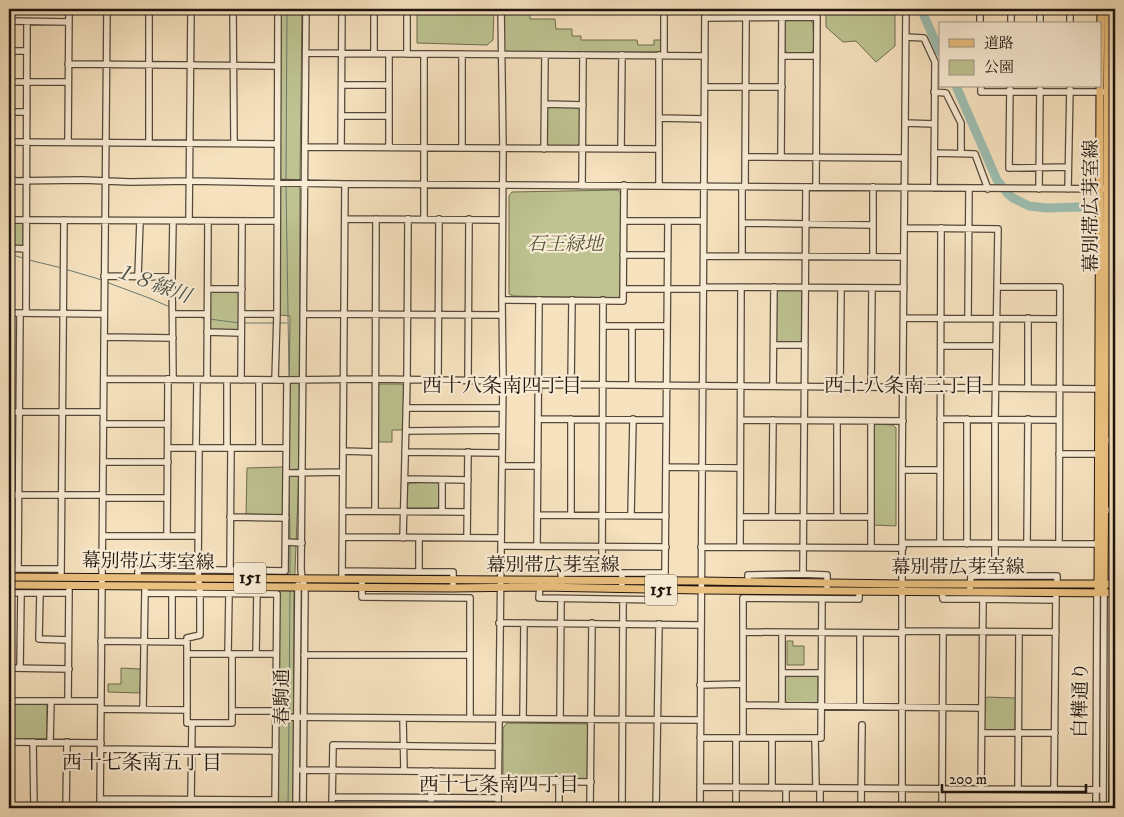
<svg xmlns="http://www.w3.org/2000/svg" width="1124" height="817" viewBox="0 0 1124 817" font-family="'IM FELL DW Pica','Noto Serif JP',serif">
<style>
.green{fill:#bdc391;stroke:#6e6c4f}
.lines{fill:none;stroke-linecap:round;stroke-linejoin:round}
.stream{stroke:#6a7a6f;stroke-width:1}
.river{stroke:#9dbeb1;stroke-width:9}
.minor-casing{stroke:#54483a;stroke-width:8}
.major-casing{stroke:#1e140d;stroke-width:9}
.minor{stroke:#f9ecd5;stroke-width:5.5}
.major{stroke:#ebc180;stroke-width:7}
.labels{text-anchor:middle;dominant-baseline:central;stroke-width:4.5;stroke-linejoin:round;paint-order:stroke}
.shield{fill:#f9ecd5;stroke:#605549;stroke-width:1}
.shield-label{font-size:18px;font-weight:bold;fill:#1e140d}
.street-label{font-size:19px;fill:#1e140d;stroke:#f9ecd5}
.park-label{font-size:19px;font-style:italic;fill:#56513b;stroke:#f9ecd5}
.water-label{font-size:20px;font-style:italic;fill:#4a5046;stroke:#f9ecd5}
.neighbourhood-label{font-size:20px;fill:#1e140d;stroke:#f9ecd5}
</style>
<rect width="100%" height="100%" fill="#f6e2bf"/>
<filter id="stains"><feTurbulence type="fractalNoise" baseFrequency=".004" numOctaves="4"/><feColorMatrix values="0 0 0 0 .2 0 0 0 0 .09 0 0 0 0 .02 0 0 0 .5 -.17"/></filter>
<radialGradient id="worn" r=".72"><stop offset=".6" stop-color="#630" stop-opacity="0"/><stop offset="1" stop-color="#630" stop-opacity=".3"/></radialGradient>
<path class="green" d="M281,9H302L300,175L299,472L294,595L293,808H278L279,590L287,589L290,316L279,315Z
M417,9H494L493,40L487,45L417,43Z
M504,9H530V19H555L556,29H572V36H581V40H637L638,45H654V40H661V52H506L503,50Z
M826,9H895V46L876,62L856,41L843,42L826,27Z
M787,20H810L813,23L814,49L811,53H788L784,50V25Z
M549,106H580V144L578,146H549L546,144L547,109Z
M618,190L622,195L621,294L618,298L513,296L509,294V196L512,192Z
M9,222H23V246H9Z
M778,290H801L802,292L803,340L801,343H778L776,341L775,295Z
M211,292H239V328L237,330H211L209,328V294Z
M380,384H401L404,386L403,430H392V442H377V387Z
M875,424L893,425L896,428V526L873,525L872,428Z
M283,467V513L280,515L246,514L247,468Z
M436,482L439,485V505L437,508H409L406,507L407,486L410,483Z
M787,641H793V646H804V665H787Z
M121,668L141,669L140,693L108,692V684H121Z
M788,675H818V703H788L785,701V679Z
M987,697L1016,698L1015,730H986L983,728V702Z
M9,704H47V739H9Z
M507,723L589,724L588,779L507,778L503,776V728Z"/>
<g class="lines">
<path class="stream" d="M286,180L287,9
M286,184L289,378
M9,254L23,258
M29,260L62,268
M65,269L102,280
M106,282L149,298L170,307
M197,316L205,319
M209,319L240,323
M244,323H275
M279,323H287
M289,447V470
M289,474L290,540
M290,544V575
M289,715L290,589
M288,808L289,719"/>
<path class="river" d="M921,9L940,52
M956,86L997,180L1008,194L1013,198L1029,206L1046,208L1115,206"/>
<g class="minor-casing">
<path id="minor" d="M233,9L234,143
M980,9V24
M996,9L1104,10
M705,18L817,17
M9,21L68,22
M1011,24V9
M1040,24V9
M1070,24V9
M906,37L924,38L935,62L934,188
M9,51H27
M306,53L705,56
M374,53V9
M407,54V9
M424,54V219
M664,55V9
M782,56H817
M68,64L277,66
M9,82H68
M342,85H389
M981,86V92H1103
M1010,86L1009,168L1068,167
M705,87H782
M934,92L946,93L961,123V153
M545,104L583,105
M9,112H27
M341,116H389
M659,118L704,119
M905,123L934,124
M9,142L277,144
M68,142L69,9
M149,143V9
M305,147L659,149
M341,147L342,9
M389,147V54
M462,148V54
M544,149L545,55
M621,149L622,55
M934,153L975,154L988,189
M745,157L904,158
M781,157L782,17
M9,181L83,180L130,182L190,181L345,184L1115,189
M582,186L583,55
M659,186V55
M745,187L746,17
M806,187L803,574L827,575V586
M816,187L817,9
M1039,189L1040,86
M1068,189L1070,86
M345,219L502,220
M9,220L277,221
M189,221L191,9
M624,221H703
M742,223L872,225
M904,228L998,229L995,419V576
M1107,229H1115
M9,248L26,249
M623,255H667
M704,256L904,257
M742,256V187
M873,257V187
M1099,268H1115
M104,276L172,277
M138,276L140,221
M703,287L904,288
M997,287H1060L1059,544
M208,289H242
M623,289H703
M502,300L623,301L624,185
M603,300L602,573H622
M1102,306H1115
M9,313L104,314
M26,313L27,22
M173,314H207
M242,314H277
M303,314L502,315
M904,318L1060,319
M968,318L969,188
M1028,318V388
M603,326H667
M632,326V385
M207,332L241,333
M104,337L173,338
M1102,342L1115,343
M774,345H805
M941,346H996
M104,379L287,380L375,379L503,381
M173,379L172,277L173,221
M207,380L208,221
M241,380L242,221
M259,380V448
M275,380L277,314L278,9
M438,380L439,219
M468,381L469,219
M1105,382H1115
M502,384L1103,389
M571,384L572,300
M773,386L774,287
M840,387L841,289
M871,387L872,289
M406,408H502
M9,412H103
M538,419L666,420
M940,419L1059,420
M741,420L903,421
M103,424H168
M406,431L502,430
M1102,440L1115,441
M168,448H286
M196,448L197,380
M227,448V380
M343,451L375,452
M405,452L502,453
M1059,454H1102
M103,462H168
M502,466H538
M666,467L740,468
M902,470H940
M286,473L343,472
M405,479L468,480
M9,495H103
M103,498H167
M1102,510H1115
M343,511L467,512
M375,511L376,219
M442,511V480
M537,515L666,516
M571,515V419
M631,515L633,419
M772,516L773,420
M230,517L286,518
M740,517H870
M837,517V421
M103,536H198
M167,536L168,379
M343,537L501,538
M403,538L407,380L408,219
M419,538V572H453V588
M467,538L468,452
M286,542L302,543
M902,543L1097,544
M940,543L941,228
M967,544V419
M1027,544L1028,419
M501,546L666,547
M537,546L539,300
M701,547L903,548
M740,547L741,287
M871,548V421
M9,569H61
M18,569L20,313
M230,570L231,448
M342,571L419,572
M61,577L64,220
M138,578V569L285,571L287,380
M342,579L345,184
M362,580V597L470,598V718
M562,581L561,573H602
M748,582V575L803,574
M540,584L539,598L663,600V590
M622,584V573H665L668,221
M970,588L971,576H1057V584
M942,592L943,599H983L981,788
M9,593H21
M40,593L39,639L68,640
M145,593L277,594L275,808
M983,599L1056,600
M499,623L700,625
M903,631L1056,632
M743,632L903,633
M101,641L187,642
M172,641V594
M187,654H276
M228,654L229,594
M232,654V711H276
M256,654L257,591
M304,655H470
M9,668L69,669
M20,668L21,593H69
M782,673H821
M700,685L743,684
M9,701H101
M68,701L69,590
M743,705L982,708
M782,706V633
M860,706V633
M101,709L187,710
M143,709L145,590
M276,717L700,720
M403,718L404,771
M523,718L524,623
M560,719L561,599
M192,723H232V711
M982,733H1055
M700,738H821L822,599
M743,738V598L859,599V591
M772,738V788
M815,738L816,788
M9,742L101,743
M33,742L34,808
M50,743L51,701
M101,749L276,751
M301,770L498,772
M498,781L591,782
M700,787L1103,790
M1018,789L1019,632
M1054,789L1056,593
M332,797L498,798
M100,799L275,800
M191,800L192,723H187V638L200,635V594L198,570L199,448
M66,808L67,742
M100,808L107,9
M296,808L298,585
M303,808L305,587L302,579L301,569L306,9
M332,808L333,745L499,747
M431,808V771
M498,808L503,381L502,300L503,148L501,9
M559,808V782
M590,808L592,623
M622,808L623,600
M656,808L659,624
M700,808L705,9
M736,808V738
M786,808V788
M820,808V788
M861,808L862,725
M902,808V470L906,9
M942,808L943,632
M1096,808L1097,593
M1103,808L1104,593
M1112,808L1114,623H1115"/>
</g>
<g class="major-casing">
<path id="major" d="M1100,85L1101,9
M9,577L701,581L902,584H1115
M9,585L453,588L540,587L701,590L1115,593
M1098,588L1100,86
M1104,588L1108,9"/>
</g>
<use href="#minor" class="minor"/>
<use href="#major" class="major"/>
</g>
<g class="labels">
<g class="shield">
<rect x="234" y="562.5" width="32" height="31" rx="4"/>
<rect x="645" y="574.5" width="32" height="31" rx="4"/>
</g>
<g class="shield-label">
<text x="250" y="578">151</text>
<text x="661" y="590">151</text>
</g>
<g class="street-label">
<text transform="translate(1091 206) rotate(-90)">幕別帯広芽室線</text>
<text transform="translate(148 562) rotate(1)">幕別帯広芽室線</text>
<text x="553" y="565">幕別帯広芽室線</text>
<text x="958" y="567">幕別帯広芽室線</text>
<text transform="translate(282 697) rotate(-90)">春駒通</text>
<text transform="translate(1081 700) rotate(-89)">白樺通り</text>
</g>
<g class="park-label">
<text x="565" y="244">石王緑地</text>
</g>
<g class="water-label">
<text transform="translate(152 284) rotate(20)">１８線川</text>
</g>
<g class="neighbourhood-label">
<text x="502" y="386">西十八条南四丁目</text>
<text x="904" y="386">西十八条南三丁目</text>
<text x="142" y="763">西十七条南五丁目</text>
<text x="499" y="785">西十七条南四丁目</text>
</g>
</g>
<rect width="1124" height="817" fill="none" stroke="#f6e2bf" stroke-width="30"/>
<rect x="10" y="10" width="1104" height="797" fill="none" stroke="#1e140d" stroke-width="2.5"/>
<rect x="15" y="15" width="1094" height="787" fill="none" stroke="#1e140d"/>
<rect x="939" y="22" width="162" height="65" fill="#f9ecd5" stroke="#a19685"/>
<rect x="949" y="39" width="25" height="8" fill="#ebc180" stroke="#a19685"/>
<text x="984" y="48" font-size="15" fill="#1e140d">道路</text>
<rect x="949" y="60" width="25" height="15" fill="#bdc391" stroke="#a19685"/>
<text x="984" y="72" font-size="15" fill="#1e140d">公園</text>
<path d="M942 784v8h144v-8" fill="none" stroke="#1e140d" stroke-width="2.5"/>
<text x="949" y="784" font-size="15" fill="#1e140d" stroke="#f9ecd5" stroke-width="4" paint-order="stroke">200 m</text>
<rect width="100%" height="100%" filter="url(#stains)"/>
<rect width="100%" height="100%" fill="url(#worn)"/>
</svg>
